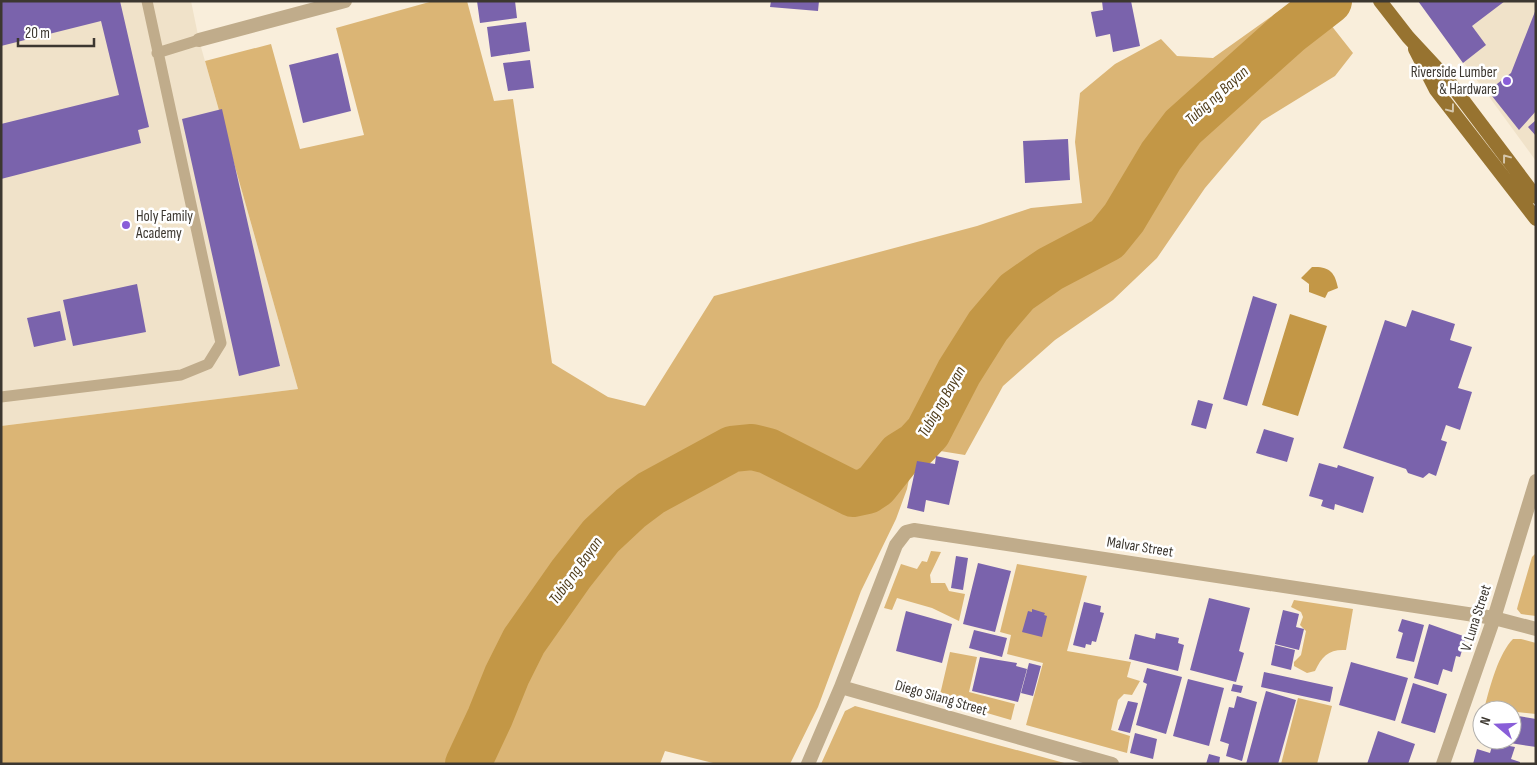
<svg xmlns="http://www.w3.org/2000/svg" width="1537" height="765" viewBox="0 0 1537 765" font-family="'Sofia Sans Condensed',sans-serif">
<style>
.built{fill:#f0e2c9}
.green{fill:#dbb575}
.water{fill:#c39746}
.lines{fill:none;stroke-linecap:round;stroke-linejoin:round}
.river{stroke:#c39746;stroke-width:46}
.building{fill:#7a63ac}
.service{stroke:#c0ac8b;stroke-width:11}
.minor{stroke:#c0ac8b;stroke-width:14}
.tertiary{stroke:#c0ac8b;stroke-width:14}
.primary{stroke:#977330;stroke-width:14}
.oneway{stroke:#d5c7ac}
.poi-dot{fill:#895ed8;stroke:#fff;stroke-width:2}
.labels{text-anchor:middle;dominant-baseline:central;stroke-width:5;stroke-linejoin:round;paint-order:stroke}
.poi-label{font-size:15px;fill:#3c3730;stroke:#fff;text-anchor:end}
.street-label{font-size:15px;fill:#3c3730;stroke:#fff}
.water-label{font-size:16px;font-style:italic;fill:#503d1b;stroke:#fff}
</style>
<rect width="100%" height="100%" fill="#f9eedb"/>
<path class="built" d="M1,1H191L199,40L298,389L1,426Z
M1419,1H1536V161Z"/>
<path class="green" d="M433,1H467L494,101L513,99L552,363L608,397L645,406L714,296L977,226L1031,208L1082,203L1075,142L1080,93L1115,64L1161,39L1177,56L1213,58L1293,1H1312L1353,53L1335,76L1262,121L1205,188L1157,258L1113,300L1055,340L1003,386L965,455L934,450L932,458L917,457L912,464L907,489L896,519L861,591L818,707L790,764H717L665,751L660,764H1V426L298,389L205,61L271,44L300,149L364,135L336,28Z
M931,551L941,552L930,575L931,583H945L949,591L965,594L959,621L932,608L897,598L892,610L884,608L901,564L917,569L922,561L927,562Z
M1536,553V616L1521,614L1517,609L1518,605L1532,557Z
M1017,564L1087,576L1067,651L1131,662L1127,677L1140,681L1132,695L1124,694L1118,700L1111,730L1130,736L1127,753L1026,725L1043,663L1007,654L1011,635L1000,632Z
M1294,600L1353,609L1346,650C1329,649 1322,656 1315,671L1307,673L1294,666V662L1301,655L1306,631L1300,625L1303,617L1301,612L1291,607Z
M1513,639H1521L1536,643V714L1489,709L1485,706C1490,686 1499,653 1513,639Z
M950,652L977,657L969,692L1015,704L1011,720L939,699Z
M1298,698L1332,706L1317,764H1281Z
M855,706L1068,764H821L845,711Z"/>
<path class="water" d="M1312,267C1329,266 1335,272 1338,288L1328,292L1325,298L1309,292V284L1301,278Z
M1290,314L1327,326L1298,416L1262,405Z"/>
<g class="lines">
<path class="river" d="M468,764L490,717L507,675L524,641L571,574L601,536L631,508L651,493L732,449L752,447L768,451L853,494L867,491L876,485L900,455L916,445L928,432L959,372L988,326L1017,292L1050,269L1107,239L1124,218L1161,156L1183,127L1289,32L1329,1"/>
</g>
<path class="building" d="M120,1L149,127L138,130L141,143L1,179V124L119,95L101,21L1,46V2Z
M477,1H515L517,18L480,23Z
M771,1H819L818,11L770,7Z
M1102,1H1131L1140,46L1113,52L1110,34L1096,37L1091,12L1103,10Z
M1418,1H1505L1472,26L1486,45L1463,63Z
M1536,9V111L1519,130L1488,91L1511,73Z
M526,22L530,51L491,57L487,27Z
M338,53L351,111L303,123L289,65Z
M530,60L534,88L508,91L503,63Z
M222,109L280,366L239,376L182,119Z
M1536,120V136L1528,127Z
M1068,139L1070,180L1025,183L1023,141Z
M137,284L146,332L73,346L63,300Z
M1253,296L1277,304L1247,406L1223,399Z
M1412,310L1455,324L1450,340L1472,347L1458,388L1472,392L1460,430L1446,425L1441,440L1447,442L1436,476L1429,473L1423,478L1408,473L1406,469L1343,448L1385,320L1406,327Z
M60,311L66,340L34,347L27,318Z
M1198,400L1213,404L1206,429L1191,425Z
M1264,429L1294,438L1287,462L1256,453Z
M936,456L959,461L949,505L926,500L924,512L907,508L917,461L935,464Z
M1319,463L1337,468L1338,465L1374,477L1363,513L1335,504L1334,510L1321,506L1323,500L1309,496Z
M956,556L968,558L963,590L951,588Z
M978,563L1011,571L995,632L963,624Z
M1209,598L1250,608L1239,651L1244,653L1236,682L1190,670Z
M1084,602L1101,606L1100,612L1104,613L1096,642L1092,641L1091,645L1086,644L1085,648L1073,645Z
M1032,609L1045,613L1044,615L1047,616L1042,637L1022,632L1028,611L1032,612Z
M1283,610L1299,614L1296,627L1304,629L1299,650L1275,644Z
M906,611L952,624L942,663L896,651Z
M1402,619L1424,625L1414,662L1396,658L1403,633L1398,631Z
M1429,624L1466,637L1460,657L1456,656L1452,672L1443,669L1438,685L1414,678Z
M974,630L1007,638L1002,657L969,648Z
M1156,633L1179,638L1178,643L1184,645L1178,671L1129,659L1135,634L1155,639Z
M1275,645L1295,650L1291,670L1271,665Z
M980,657L1017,663L1016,666L1027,669L1018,702L972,691Z
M1351,662L1408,678L1395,721L1339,705Z
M1029,663L1041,666L1033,696L1021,693Z
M1147,668L1182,677L1166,734L1136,725L1147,684L1143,682Z
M1264,672L1333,687L1330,702L1261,687Z
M1188,679L1224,688L1209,746L1173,736Z
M1413,683L1447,694L1435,733L1401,723Z
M1233,684L1243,686L1241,693L1231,691Z
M1266,691L1296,700L1278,764H1246Z
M1237,696L1257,702L1242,761L1226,756L1229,744L1220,741L1229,707L1234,708Z
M1128,701L1138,703L1130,733L1118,730Z
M1512,715L1536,719V747L1497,741L1512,740Z
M1378,731L1415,744L1408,764H1367Z
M1135,733L1157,739L1153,759L1130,753Z
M1493,743L1515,747L1511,759L1520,762V764H1473L1477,749L1490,753Z
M1209,754L1220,757L1219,764H1206Z"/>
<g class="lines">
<path class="service" d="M157,53L199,40
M1,397L181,375L208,364L221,343L147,1"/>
<path class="minor" d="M199,40L345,1
M841,687L896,545L906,532L914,530L1494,618L1536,629
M808,764L841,687L1112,764"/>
<path class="tertiary" d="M1443,764L1494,618L1536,481"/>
<path class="primary" d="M1380,1L1408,37L1447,79L1536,197
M1415,49L1436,90L1536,219"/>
</g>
<defs><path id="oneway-chevron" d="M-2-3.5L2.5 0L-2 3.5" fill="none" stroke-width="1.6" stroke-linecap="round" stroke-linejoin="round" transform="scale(1.25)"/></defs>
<g class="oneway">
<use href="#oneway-chevron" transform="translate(1451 109) rotate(53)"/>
<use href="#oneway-chevron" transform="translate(1506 158) rotate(-127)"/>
</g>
<g class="poi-dot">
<circle cx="1507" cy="81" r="5"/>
<circle cx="126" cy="225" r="5"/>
</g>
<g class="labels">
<g class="poi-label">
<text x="1497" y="72">Riverside Lumber<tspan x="1497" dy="17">&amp; Hardware</tspan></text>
<text x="136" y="216" text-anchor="start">Holy Family<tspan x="136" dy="17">Academy</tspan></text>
</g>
<g class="street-label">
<text transform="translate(1140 547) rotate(9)">Malvar Street</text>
<text transform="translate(1476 618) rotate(-72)">V. Luna Street</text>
<text transform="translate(941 698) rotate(16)">Diego Silang Street</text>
</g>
<g class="water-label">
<text transform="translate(1217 96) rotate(-42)">Tubig ng Bayan</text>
<text transform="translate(942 402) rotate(-60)">Tubig ng Bayan</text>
<text transform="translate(576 571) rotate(-54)">Tubig ng Bayan</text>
</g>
</g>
<rect width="1537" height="765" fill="none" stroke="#3c3730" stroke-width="5"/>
<g transform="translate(1497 725) rotate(289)"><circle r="24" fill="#ffffff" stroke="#b1afac"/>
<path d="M0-4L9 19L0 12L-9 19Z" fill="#895ed8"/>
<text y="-8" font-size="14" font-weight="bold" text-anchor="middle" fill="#3c3730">N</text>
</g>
<path d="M18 38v8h76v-8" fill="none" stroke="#3c3730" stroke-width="2.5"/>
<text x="25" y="38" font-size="15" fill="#3c3730" stroke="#ffffff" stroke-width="4" paint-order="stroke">20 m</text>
</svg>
